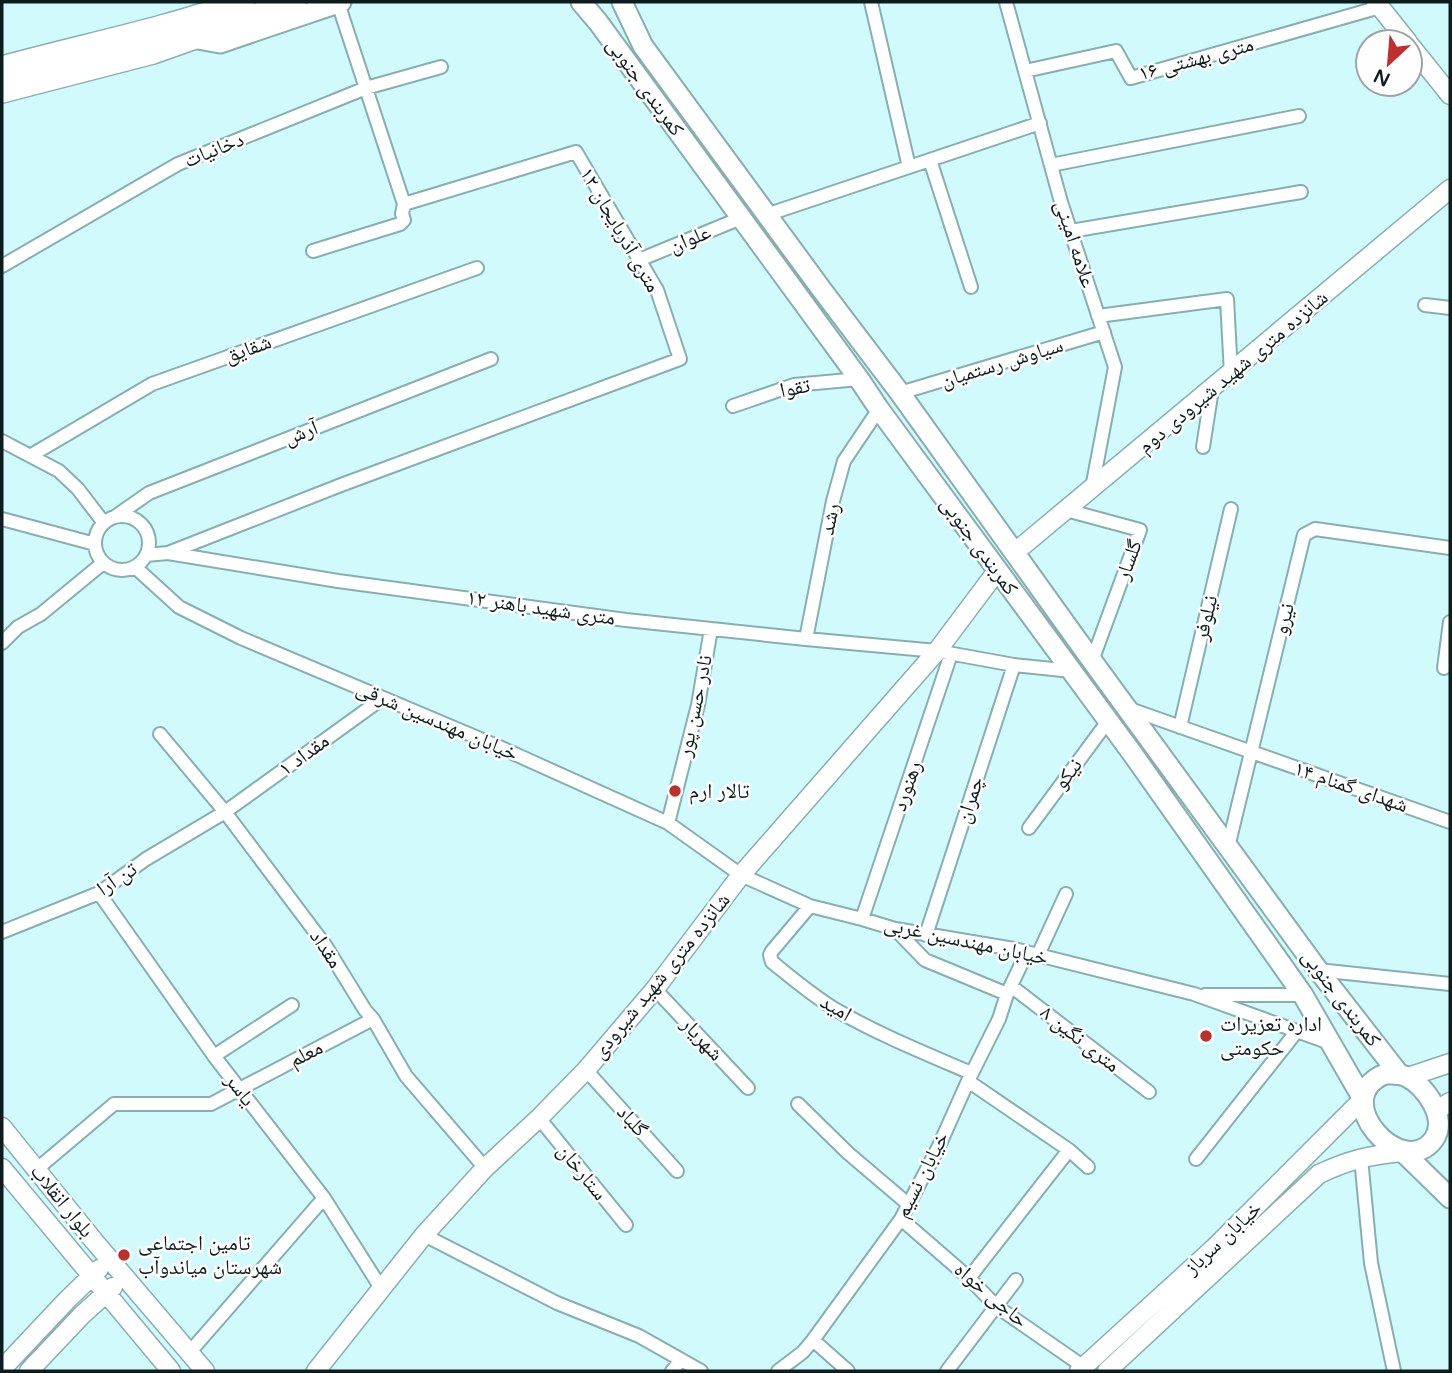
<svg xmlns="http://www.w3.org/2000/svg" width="1452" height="1373" viewBox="0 0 1452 1373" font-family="'Varela Round','Noto Naskh Arabic',sans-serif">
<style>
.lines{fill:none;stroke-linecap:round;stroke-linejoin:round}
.street-casing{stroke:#87afb0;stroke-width:16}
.secondary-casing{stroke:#87afb0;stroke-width:21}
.primary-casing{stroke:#87afb0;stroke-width:23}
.highway-casing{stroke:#87afb0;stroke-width:26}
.street{stroke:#fff;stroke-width:12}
.secondary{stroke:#fff;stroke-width:18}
.primary{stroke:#fff;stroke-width:19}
.highway{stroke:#fff;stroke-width:23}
.poi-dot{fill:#be2f2e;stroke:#fefefe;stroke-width:2.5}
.labels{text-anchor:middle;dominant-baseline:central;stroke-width:5;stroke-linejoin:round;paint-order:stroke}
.street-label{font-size:21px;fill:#0d1d1e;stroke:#fefefe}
.poi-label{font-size:21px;fill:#0d1d1e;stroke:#fefefe;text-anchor:start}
</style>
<rect width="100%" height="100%" fill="#d1fafc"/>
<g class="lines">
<g class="street-casing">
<path id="street" d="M871,2L909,167
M1006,2L1061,202L1115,367L1092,488
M1025,71L1116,51L1131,78L1380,7
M930,160L971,287
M1051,165L1299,116
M766,215L1040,123
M1071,231L1301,192
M313,251L400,224L404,220L402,214L404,204
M639,260L741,218
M2,266L178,164L366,88L441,67
M1425,305L1450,308
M1098,316L1227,299L1231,374
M900,393L1104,332
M733,406L794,385L859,379
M2,441L59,471L78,489L104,523
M1203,447L1212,389
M30,456L152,384L477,268
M1066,510L1140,530L1092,661
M116,516L149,493L491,359
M95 543a27 27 0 1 1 54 0a27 27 0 1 1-54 0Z
M2,519L95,544
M168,553L341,485L680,359L657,290L576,152L404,204L338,3
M146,555L168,553L338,581L626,620L806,639L937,651L1014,665L1072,671
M135,567L179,607L241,638L497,746L668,823L741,875L810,906L862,919L895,929L1014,949L1194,994L1330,1043
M806,639L833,501L844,461L879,409
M2,643L18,627L41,614L103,563
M1444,668L1450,622
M1127,708L1450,822
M1180,727L1231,509
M160,734L225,812L325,945L365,1010L373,1019L406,1076L485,1168
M668,823L698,705L711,629
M1029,828L1108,721
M1228,847L1304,535L1315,529L1450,548
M99,893L214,1056L324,1198L381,1288
M810,906L772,951L770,955L772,962C793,979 814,997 838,1011C880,1035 927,1054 971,1073
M862,919L951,654
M895,929L925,960L1007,994
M2,932L99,893L146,859L225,812L383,698
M926,935L1014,665
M1038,955L1066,894
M1318,970L1450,984
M1011,986L1149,1092
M655,989L748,1088
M1205,995H1303
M214,1056L292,1005
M586,1070L677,1171
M968,1081L1069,1150L1088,1167
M798,1104L848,1153L908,1204
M539,1118L626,1225
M1361,1158L1371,1263L1394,1371
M1196,1159L1297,1031
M37,1169L114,1104H211L373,1019
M901,1219L969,1278L996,1306L1084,1367
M424,1235L557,1303L639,1336L701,1371
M969,1278L1069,1150
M813,1340L848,1371
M189,1353L324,1198
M672,1371L681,1360
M778,1371L803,1352L813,1340L901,1219L939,1146L968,1081L999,1019L1007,994L1027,952
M947,1371L1016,1280"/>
</g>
<g class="secondary-casing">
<path id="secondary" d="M1376,2L1408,42
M1410,45L1450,95
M1014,553L1450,189
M1408,1077L1450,1063
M1437,1110L1450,1102
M2,1127L94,1241L205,1371
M2,1168L171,1371
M2,1369L67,1300L99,1269
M29,1371L82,1315L113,1287
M316,1371L424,1235L485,1168L539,1118L586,1070L655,989L741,875L937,651L997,571
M1079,1371L1214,1248L1363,1099
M1107,1371L1319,1174C1349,1160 1369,1155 1403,1152"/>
</g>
<g class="primary-casing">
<path id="primary" d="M581,2L598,22L859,379L879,409L1132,753L1303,995L1363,1099
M622,2L643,46L822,290L900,393L1090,658L1318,970L1399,1074
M192,38L220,43L341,2
M1385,1074C1392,1074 1400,1073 1407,1077C1426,1086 1448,1119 1434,1139C1403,1183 1326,1098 1385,1074Z
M1403,1152L1450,1198"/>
</g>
<g class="highway-casing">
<path id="highway" d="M2,68C82,46 164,30 242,2
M2,91L153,52L294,2"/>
</g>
<use href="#street" class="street"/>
<use href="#secondary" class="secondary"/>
<use href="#primary" class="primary"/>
<use href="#highway" class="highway"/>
</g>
<g class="poi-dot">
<circle cx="675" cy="791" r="7"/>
<circle cx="1206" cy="1036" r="7"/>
<circle cx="124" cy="1255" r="7"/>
</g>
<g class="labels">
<g class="street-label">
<text transform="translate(1196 59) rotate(-15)">۱۶ متری بهشتی</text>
<text transform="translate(645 87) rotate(54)">کمربندی جنوبی</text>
<text transform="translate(214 150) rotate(-22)">دخانیات</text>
<text transform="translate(620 230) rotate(60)">۱۲ متری آذربایجان</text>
<text transform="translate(690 239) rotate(-22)">علوان</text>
<text transform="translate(1075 244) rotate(72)">علامه امینی</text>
<text transform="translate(248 349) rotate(-20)">شقایق</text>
<text transform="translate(1002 363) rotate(-17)">سیاوش رستمیان</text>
<text transform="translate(1233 372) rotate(-40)">شانزده متری شهید شیرودی دوم</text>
<text transform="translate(795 388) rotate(-12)">تقوا</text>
<text transform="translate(301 433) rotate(-21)">آرش</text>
<text transform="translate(830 519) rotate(-78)">رشد</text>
<text transform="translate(979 546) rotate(54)">کمربندی جنوبی</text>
<text transform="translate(1129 560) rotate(-70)">گلسار</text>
<text transform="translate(541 608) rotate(8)">۱۲ متری شهید باهنر</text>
<text transform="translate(1206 618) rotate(-77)">نیلوفر</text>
<text transform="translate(1284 619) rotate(-76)">نیرو</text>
<text transform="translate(695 706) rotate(-78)">نادر حسن پور</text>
<text transform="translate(437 721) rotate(23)">خیابان مهندسین شرقی</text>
<text transform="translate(304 755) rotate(-36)">مقداد ۱</text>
<text transform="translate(1068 774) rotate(-53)">نیکو</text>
<text transform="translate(907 786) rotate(-71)">رهنورد</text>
<text transform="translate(1351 787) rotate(19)">۱۴ شهدای گمنام</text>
<text transform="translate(970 800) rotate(-72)">چمران</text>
<text transform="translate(117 879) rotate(-34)">تن آرا</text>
<text transform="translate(966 941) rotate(12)">خیابان مهندسین غربی</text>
<text transform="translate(326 949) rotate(56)">مقداد</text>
<text transform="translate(661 976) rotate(-51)">شانزده متری شهید شیرودی</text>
<text transform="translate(1341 998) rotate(53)">کمربندی جنوبی</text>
<text transform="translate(836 1008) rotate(30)">امید</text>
<text transform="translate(702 1039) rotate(47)">شهریار</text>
<text transform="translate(1080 1039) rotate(38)">۸ متری نگین</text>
<text transform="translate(306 1054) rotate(-27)">معلم</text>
<text transform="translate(240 1090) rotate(53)">یاسر</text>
<text transform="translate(632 1121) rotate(48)">گلباد</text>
<text transform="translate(582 1172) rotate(51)">ستارخان</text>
<text transform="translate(922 1175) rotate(-63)">خیابان نسیم</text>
<text transform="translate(62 1201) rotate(51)">بلوار انقلاب</text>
<text transform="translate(1223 1238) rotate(-43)">خیابان سرباز</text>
<text transform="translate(991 1295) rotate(40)">حاجی خواه</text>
</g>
<g class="poi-label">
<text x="689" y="791">تالار ارم</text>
<text x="1220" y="1024">اداره تعزیرات<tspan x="1220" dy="24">حکومتی</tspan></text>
<text x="138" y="1243">تامین اجتماعی<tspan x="138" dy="24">شهرستان میاندوآب</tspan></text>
</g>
</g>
<rect width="1452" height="1373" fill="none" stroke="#0d1d1e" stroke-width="7"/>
<g transform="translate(1389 63) rotate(206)"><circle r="33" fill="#fefefe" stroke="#9ea4a4" stroke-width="2"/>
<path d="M0-5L12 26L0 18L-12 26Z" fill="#be2f2e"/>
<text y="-10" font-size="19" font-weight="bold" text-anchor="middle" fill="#0d1d1e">N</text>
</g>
</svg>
